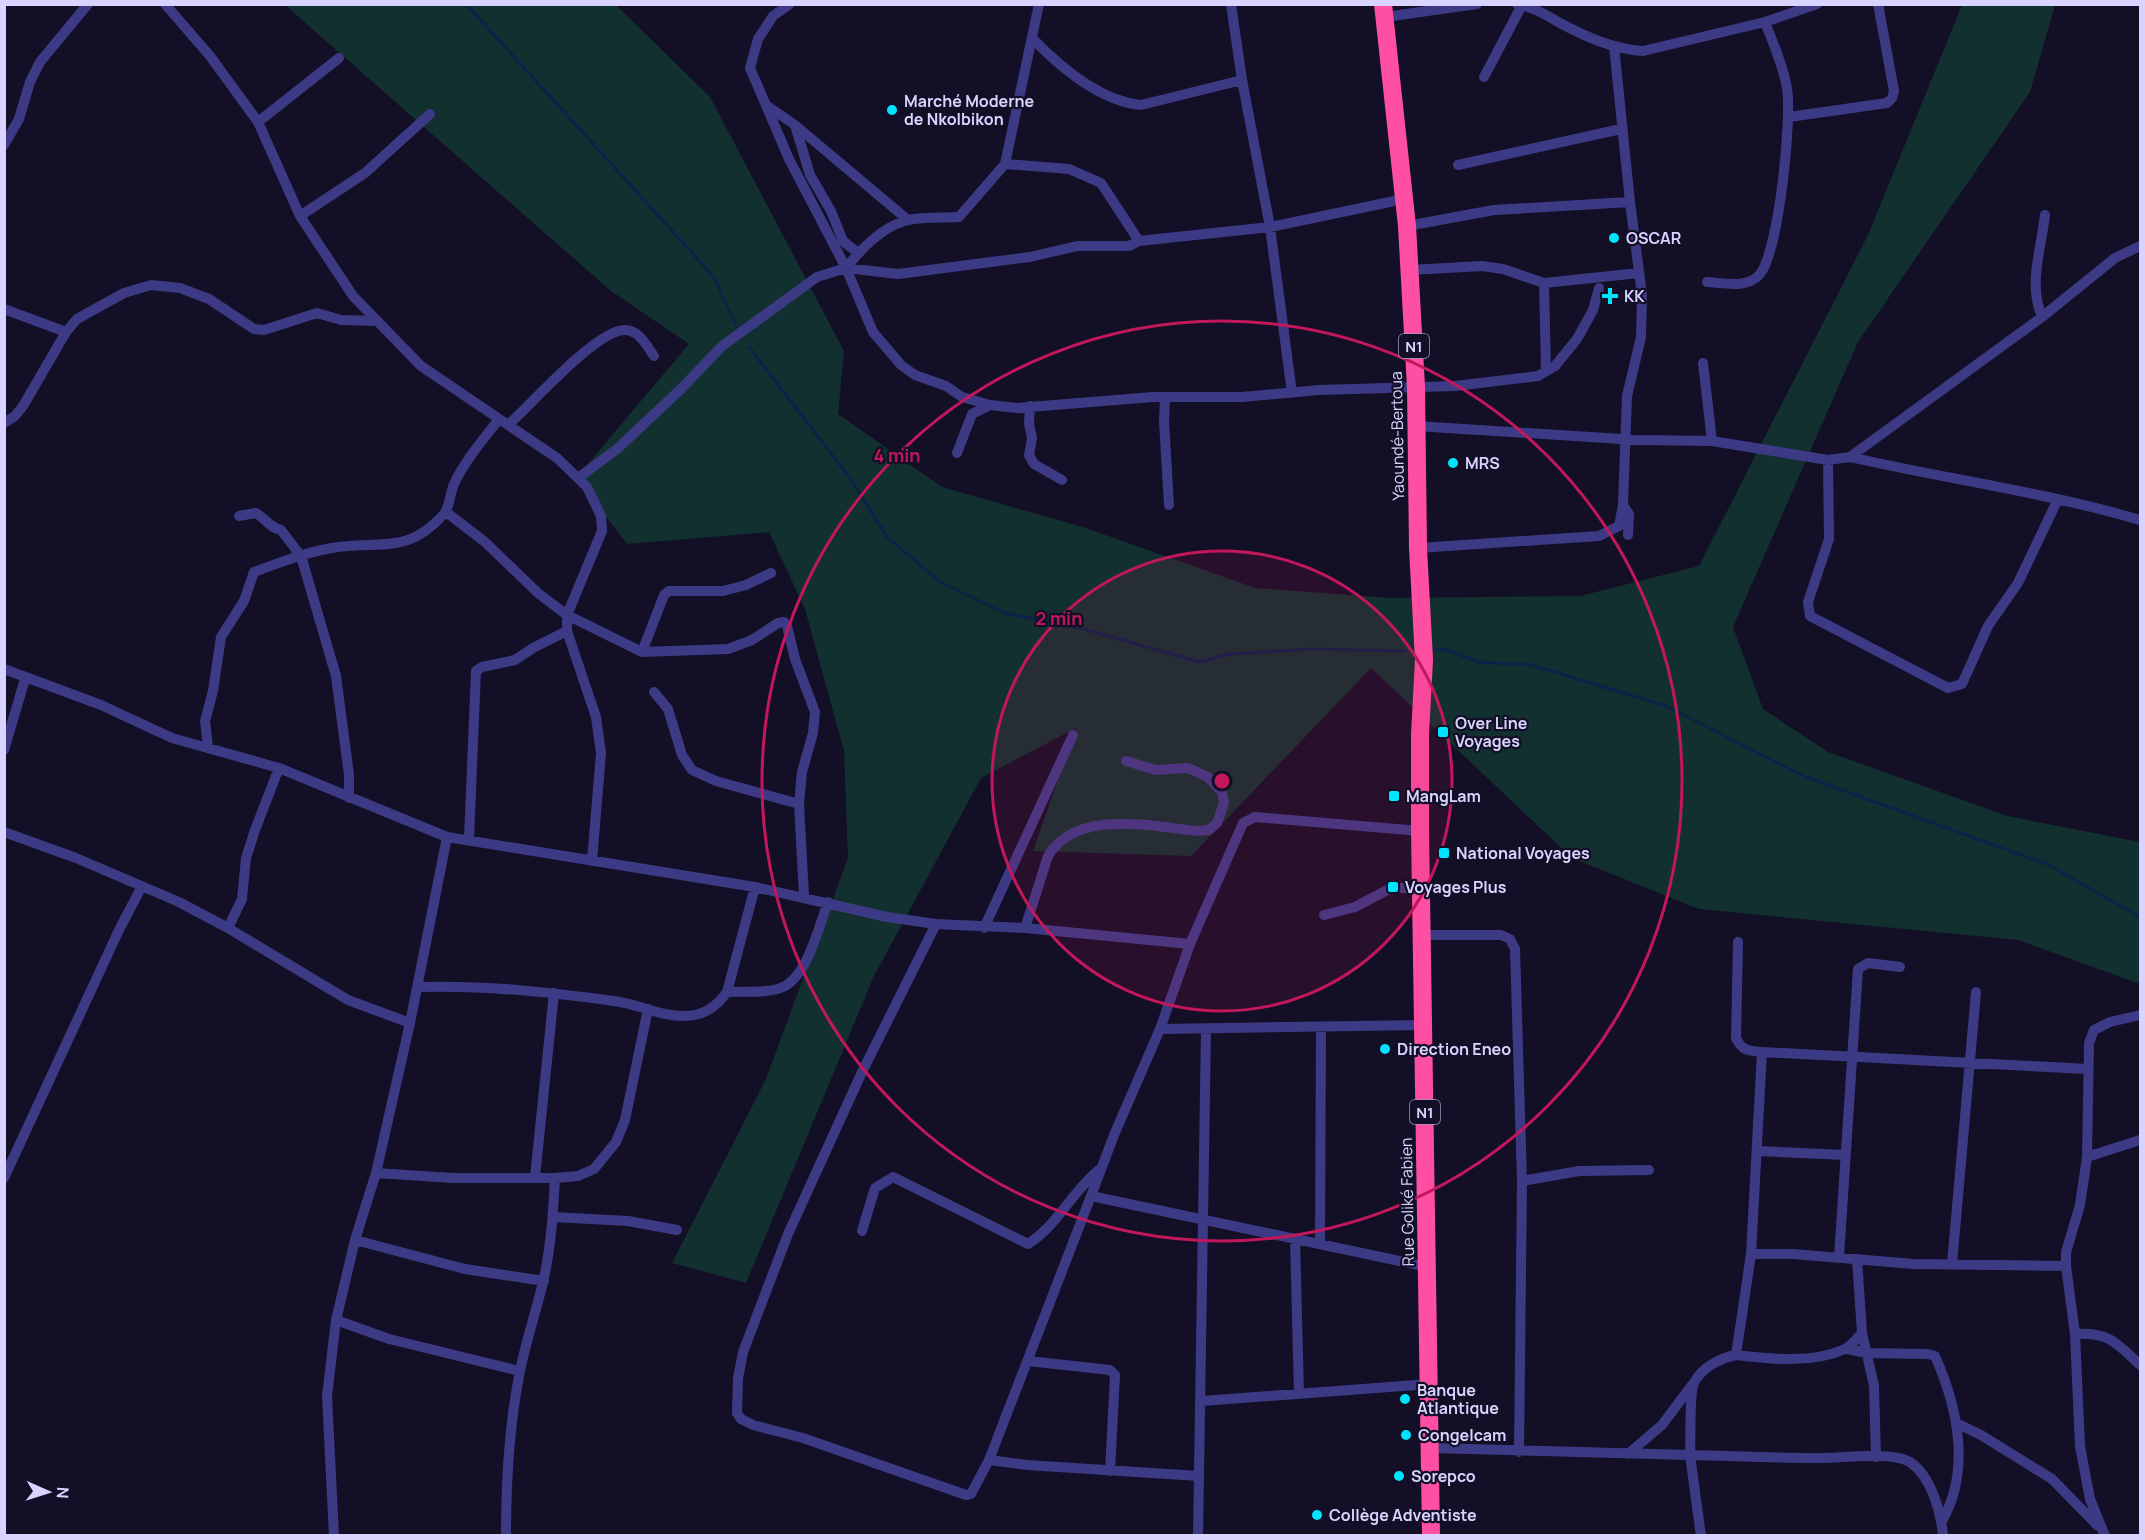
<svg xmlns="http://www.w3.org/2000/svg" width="2145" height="1540" viewBox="0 0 2145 1540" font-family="Manrope,sans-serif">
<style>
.green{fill:#12302f}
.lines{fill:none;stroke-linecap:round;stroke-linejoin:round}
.stream{stroke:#0c2248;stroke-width:3}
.street{stroke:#3d3a85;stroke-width:10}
.highway{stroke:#ff4fa3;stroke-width:18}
.ring{fill:none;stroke:#c2185b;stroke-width:3}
.poi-dot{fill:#00e5ff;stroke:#130f26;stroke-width:2}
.labels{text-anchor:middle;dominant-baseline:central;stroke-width:4.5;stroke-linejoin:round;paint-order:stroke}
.shield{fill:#130f26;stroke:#9e99be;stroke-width:1.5}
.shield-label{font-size:15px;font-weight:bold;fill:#d9d4ff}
.poi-label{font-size:16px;font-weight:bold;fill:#d9d4ff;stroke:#130f26;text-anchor:start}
.street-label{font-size:16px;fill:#d9d4ff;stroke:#130f26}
.centre{fill:#c2185b;stroke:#130f26;stroke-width:3}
.ring-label{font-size:18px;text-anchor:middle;font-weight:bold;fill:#c2185b;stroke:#130f26;stroke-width:4.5;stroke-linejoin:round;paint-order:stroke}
</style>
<rect width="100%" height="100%" fill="#130f26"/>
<path class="green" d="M285,5H616L710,97L844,351L838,414L942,487L1086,528L1255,588L1392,598L1580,596L1699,566L1868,235L1962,5H2055L2030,92L1858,342L1733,627L1763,709L1828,752L2007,816L2140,842V984L2018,940L1699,909L1572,858L1371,668L1191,856L1033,851L1076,728L981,778L874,976L746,1283L672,1263L765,1081L848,858L844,751L805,609L769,532L627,544L576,478L689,344L611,291Z"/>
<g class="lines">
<path class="stream" d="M466,4L714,277L736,326
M749,347L850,478L887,537L939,581L1004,613L1080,628L1200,662L1229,654L1311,649L1405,651
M1436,649L1447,650L1478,662L1532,665L1666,706L1806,777L2049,865L2140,917"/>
<path class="street" d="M165,4L210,56L258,122L300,216L353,296L421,366L557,458L587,487L601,516L602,531L567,615V631L596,717L601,753L592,861
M790,4L773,16L758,39L750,68L789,159L846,268L873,332L901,365L915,375L946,386L962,397L990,405L1017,408L1153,397H1242L1319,390L1455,386L1538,376L1555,366L1577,339L1593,310L1599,288
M1231,4L1242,80L1270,227L1292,393
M1517,4C1533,7 1546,15 1560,23C1586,37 1613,49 1643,51L1765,22L1817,4
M1385,17L1477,4
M1032,38C1060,67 1099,101 1141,105L1242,80
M1484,77L1522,5
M766,105L795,125L908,220
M1789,117L1887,103L1892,98L1894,91L1878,4
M258,122L339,58
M795,125L810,175L831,211L843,241L858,253
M4,145L19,119L30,82L40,62L88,4
M1005,164L1069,169L1101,183L1139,241L1270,227L1404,199
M1458,165L1621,129
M300,216L365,173L430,114
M1407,226L1494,210L1630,202L1614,46
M846,268C861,249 883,226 908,220C924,217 943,218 959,217L1005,164L1039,4
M1410,270L1482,266L1503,269L1544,283L1639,273
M1707,282C1724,283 1748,289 1760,274C1779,250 1792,119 1787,88C1783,65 1773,43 1765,22
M1544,283L1546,371
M4,309L66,332
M2042,317C2028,284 2041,250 2045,215
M1703,363L1712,441
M1165,399L1164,422L1169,505
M1030,406L1029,424L1032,438L1029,455L1034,464L1062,480
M4,423L15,416L23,406L66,332L77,319L124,293L151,285L180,288L209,299L254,329L264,330L317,313L341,320L376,321
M508,425C532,404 596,330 625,330C639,330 647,346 654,356
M1416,426L1637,440L1712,441L1828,460L1850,457L2042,317L2115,258L2140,246
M957,453L972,414L990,405
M1850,457C1946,479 2045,492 2140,520
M1828,460L1829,539L1808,602L1810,616L1948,688L1962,684L1988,626L2018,583L2058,499
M578,478L617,449L681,389L722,346L817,277L846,268L898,274L1030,257L1077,246H1129L1139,241
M1623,505L1629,514L1628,535
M446,512L485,542L539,594L567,615L642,652L728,649L752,640L778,623L784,622L787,626L795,659L815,712L813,733L802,772L799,804L804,896
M239,516L256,513C266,519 270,528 281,530L301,556L336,676L349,775V798
M1418,548L1599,536L1619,526L1623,505L1627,396L1641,337L1642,295L1630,202
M642,652L664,595L669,591H723L746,585L771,573
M4,669L101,705L172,738L279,768L447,837L755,887L887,917L936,924L1025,928L1190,944
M654,692L668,709L682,755L692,770L716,781L799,804
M208,747L205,721L213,691L221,637L244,601L254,572C281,562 309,551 338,547C384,541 408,554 444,514C450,506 450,493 454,484C465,460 483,440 499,419
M4,750L25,679
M1420,831L1255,817L1243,823L1190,944L1160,1029L1114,1135L1091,1196L1428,1267
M4,832L76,858L179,902L228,928L348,1000L410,1023
M469,839L476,671L482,667L515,660L533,648L567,631
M1324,915L1355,907L1393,887L1421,890
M936,924L862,1072L788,1234L743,1352L738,1378L737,1413L741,1419L753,1425L803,1438L966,1495L971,1494L989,1460L1091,1196
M228,928L242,899L246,858L255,830L279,768
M984,928L1073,735
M1025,928L1048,856C1077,808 1153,827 1198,831L1209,830L1217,823L1224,803L1222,792L1208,777L1188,768L1156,770L1126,761
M1422,935H1501L1510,939L1515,949L1522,1181L1519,1452
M1738,942L1736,1038C1742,1051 1749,1051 1762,1052
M418,987C484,985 549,992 614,1001C638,1004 662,1017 686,1016C705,1015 716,1007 727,992L755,887
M727,992C744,991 767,994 783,987C807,977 819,926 828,902
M1160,1029L1424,1025
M1758,1151L1845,1155
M2087,1157L2140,1140
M376,1173L453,1178H555L578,1176L594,1169L616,1142L625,1120L648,1009
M535,1177L554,993
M4,1178L119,930L142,886
M1522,1181L1579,1171L1649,1170
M553,1217L628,1221L677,1230
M862,1231L875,1188L893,1177L1028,1244C1058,1225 1072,1191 1100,1169
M1295,1239L1299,1394
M355,1240L465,1269L544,1281
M1320,1244L1321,1027
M1751,1254H1793L1914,1264L2066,1266
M1839,1257L1858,969L1868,963L1900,967
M1857,1259L1862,1333L1874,1386L1876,1457
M1952,1264L1976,992
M336,1320L389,1339L520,1371
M2075,1334C2109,1332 2117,1343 2140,1365
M1847,1349L1867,1353L1928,1354L1935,1356C1958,1408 1971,1470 1942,1521
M1736,1355C1770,1359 1812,1364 1845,1349C1851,1346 1857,1338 1862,1333
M1028,1361L1110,1370L1115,1375L1110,1471
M1202,1401L1429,1384
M1956,1423L1981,1435L2052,1479L2098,1526
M1430,1448L1690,1455C1691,1441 1689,1393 1694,1383C1701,1368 1720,1358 1736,1355L1751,1254L1762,1052L2087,1069
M1628,1454L1662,1425L1692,1385
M989,1460L1027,1465L1199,1476
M334,1536L327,1396L336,1320L355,1240L376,1173L410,1023L447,837
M506,1536C506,1481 509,1425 520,1371C526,1341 536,1312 543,1282C551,1248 553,1213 555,1178
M1198,1536L1206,1029
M1701,1536L1690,1455C1734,1456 1779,1458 1823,1458C1845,1458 1892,1451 1910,1462C1931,1476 1941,1512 1943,1536
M2105,1536L2090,1499L2080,1446L2075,1334L2066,1266V1252L2080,1205L2087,1157L2089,1043L2094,1030L2110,1022L2140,1015"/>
<path class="highway" d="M1383,4L1407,226L1416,387L1418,548L1424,660L1420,734V831L1431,1536"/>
</g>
<circle cx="1222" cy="781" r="230" fill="#c2185b" fill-opacity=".12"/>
<g class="ring">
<circle cx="1222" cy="781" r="230"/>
<circle cx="1222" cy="781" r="460"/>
</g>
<g class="poi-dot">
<circle cx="892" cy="110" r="6"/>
<circle cx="1614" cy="238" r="6"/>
<path d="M1607 287h6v6h6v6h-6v6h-6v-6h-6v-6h6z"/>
<circle cx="1453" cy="463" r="6"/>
<rect x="1437" y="726" width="12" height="12" rx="3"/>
<rect x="1388" y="790" width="12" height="12" rx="3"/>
<rect x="1438" y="847" width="12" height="12" rx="3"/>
<rect x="1387" y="881" width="12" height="12" rx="3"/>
<circle cx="1385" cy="1049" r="6"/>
<circle cx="1405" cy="1399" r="6"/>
<circle cx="1406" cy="1435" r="6"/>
<circle cx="1399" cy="1476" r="6"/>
<circle cx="1317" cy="1515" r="6"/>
</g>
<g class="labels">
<g class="shield">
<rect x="1399" y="334" width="30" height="24" rx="4.5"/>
<rect x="1410" y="1100" width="30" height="24" rx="4.5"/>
</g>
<g class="shield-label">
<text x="1414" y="346">N1</text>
<text x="1425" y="1112">N1</text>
</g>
<g class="poi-label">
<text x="904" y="101">Marché Moderne<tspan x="904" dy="18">de Nkolbikon</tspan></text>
<text x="1626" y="238">OSCAR</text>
<text x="1624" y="296">KK</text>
<text x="1465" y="463">MRS</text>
<text x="1455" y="723">Over Line<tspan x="1455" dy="18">Voyages</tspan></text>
<text x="1406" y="796">MangLam</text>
<text x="1456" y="853">National Voyages</text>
<text x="1405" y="887">Voyages Plus</text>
<text x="1397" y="1049">Direction Eneo</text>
<text x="1417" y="1390">Banque<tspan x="1417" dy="18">Atlantique</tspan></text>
<text x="1418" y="1435">Congelcam</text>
<text x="1411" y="1476">Sorepco</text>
<text x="1329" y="1515">Collège Adventiste</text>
</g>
<g class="street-label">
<text transform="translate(1397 436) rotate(-91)">Yaoundé-Bertoua</text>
<text transform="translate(1407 1202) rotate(-91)">Rue Goliké Fabien</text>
</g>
</g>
<circle cx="1222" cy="781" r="9" class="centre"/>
<g class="ring-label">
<text x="897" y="462">4 min</text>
<text x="1059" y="625">2 min</text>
</g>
<rect width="2145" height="1540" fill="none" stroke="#d9d4ff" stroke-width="12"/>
<g transform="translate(48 1492) rotate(93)" stroke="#130f26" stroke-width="4.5" paint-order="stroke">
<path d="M0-4.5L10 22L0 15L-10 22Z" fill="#d9d4ff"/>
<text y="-9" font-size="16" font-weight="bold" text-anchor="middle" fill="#d9d4ff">N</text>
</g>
</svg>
